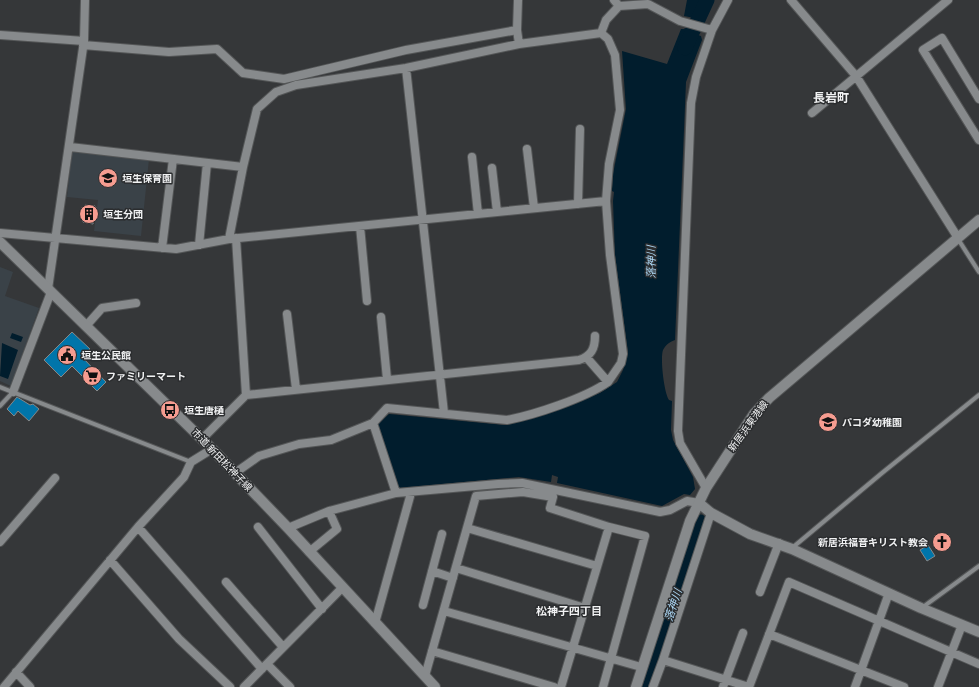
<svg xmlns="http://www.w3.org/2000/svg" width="979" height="687" viewBox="0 0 979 687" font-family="'Titillium Web','Noto Sans JP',sans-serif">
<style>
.built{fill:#3a4248}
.water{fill:#011d2d}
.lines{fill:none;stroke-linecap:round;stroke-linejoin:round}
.river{stroke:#011d2d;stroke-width:15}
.building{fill:#0075aa;stroke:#858889}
.service-casing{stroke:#545657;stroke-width:6}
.minor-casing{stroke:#545657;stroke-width:10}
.tertiary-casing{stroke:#545657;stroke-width:12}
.secondary-casing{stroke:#545657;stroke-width:12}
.service{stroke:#878a8c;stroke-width:4}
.minor{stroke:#878a8c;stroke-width:8}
.tertiary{stroke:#878a8c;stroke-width:10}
.secondary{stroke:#878a8c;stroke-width:10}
.labels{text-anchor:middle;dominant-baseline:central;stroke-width:3;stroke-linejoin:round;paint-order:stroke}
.poi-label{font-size:10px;font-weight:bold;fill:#f1f2f3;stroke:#2b2d2f;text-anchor:start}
.street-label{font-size:10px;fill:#f1f2f3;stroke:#2b2d2f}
.water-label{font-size:11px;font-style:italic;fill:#a9d3f0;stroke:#2b2d2f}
.neighbourhood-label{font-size:11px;font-weight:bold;fill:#f1f2f3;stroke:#2b2d2f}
.quarter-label{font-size:12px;font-weight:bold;fill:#f1f2f3;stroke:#2b2d2f}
</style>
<rect width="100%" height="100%" fill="#353739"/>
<path class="built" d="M72,151L149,159L141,236L94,231L98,200L67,197Z
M0,267L13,272L5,296L39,308L11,386L0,381Z"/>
<path class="water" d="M687,0H714L705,20L684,16Z
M685,28L699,32L698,35L701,36L702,40L686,82L675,340C670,342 666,344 663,350C660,358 664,393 669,400L672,401L671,430L673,440L693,477L695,489L690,495L684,494L662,506L557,483L558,477L552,475L551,482L519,477L399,488L378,424L389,414L504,425L539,416L600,393L617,382L623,370L628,352L615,255L613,201L614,192L612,191L613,174L626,109L622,51L667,64L681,29H684Z
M12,333L23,337L21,342L10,338Z
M2,343L18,350L8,379L0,376Z"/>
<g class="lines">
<path class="river" d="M685,48L707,0
M646,687L700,522"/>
</g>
<path class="building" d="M85,205L95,206L93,224L83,222Z
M72,332L90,349L82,357L106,382L97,391L72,366L61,377L44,360Z
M17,397L30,405L33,404L39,409L29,421L18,411L14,416L7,409Z
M928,545L935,556L927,561L920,550Z"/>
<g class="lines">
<g class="service-casing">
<path id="service" d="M958,239L979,272
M0,387L191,462
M0,406L13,392
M792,548L882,473L979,395
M923,607L979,566"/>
</g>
<g class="minor-casing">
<path id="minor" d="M791,0L856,76L958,238
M619,6L648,4L680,21L712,30
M517,30L519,44L601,33
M0,35L84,41
M83,45L169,52L217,49L243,73L284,79L406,50L517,30L518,0
M406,68L444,413
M979,99L942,38L923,50L979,140
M812,113L948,0
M70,147L243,167
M527,149L534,208
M472,157L478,214
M492,168L497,212
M606,201L610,255L623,354L621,363L608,382
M578,204L580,129
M360,226L367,301
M0,233L176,249L229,239L243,167L257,109L276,92L296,85L406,68L519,44
M236,238L246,395L579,360C591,356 595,349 595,336
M229,239L606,201L609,164L620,110L615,55L608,39L601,33L606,20L619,6L614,0
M199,245L207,163
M162,248L173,159
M48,289L84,41L85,0
M287,314L296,389
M381,317L387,379
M86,326L102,308L136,303
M13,392L51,292
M202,439L246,395
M235,473L259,456L299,444L331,440L373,423
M706,488L680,443L678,431L691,103L696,77L712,30L728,0
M396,493L373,423L387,408L507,420C534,415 585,398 608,382L587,358
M711,513L663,660L749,687L789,582L979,664
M138,527L262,669
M258,527L322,609
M288,528L329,511L396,493L498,484L522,483L660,512L670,510L687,501L699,503
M467,528L597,566
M0,542L55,478
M309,552L337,529L329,511
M110,560L179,639L230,687
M456,568L585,608
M432,571L453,578
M226,582L283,647
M760,592L779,543
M423,605L442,534
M444,611L641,667
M375,623L411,493
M769,634L904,687
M432,651L554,687
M267,664L290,687
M16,672L30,687
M425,676L476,496L523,492L553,497L550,508L609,527L645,536L603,687
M4,687L138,527L184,477L191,462L212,449
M244,687L342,588
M561,687L609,527
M653,687L663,660
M723,687L743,633
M855,687L889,593
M938,687L962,625"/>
</g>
<g class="tertiary-casing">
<path id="tertiary" d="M0,242L212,449L288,528L435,687
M699,503L711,513L750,534L792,549L921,608L979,632"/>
</g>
<g class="secondary-casing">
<path id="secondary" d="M636,687L690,521L706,488L754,414L769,398L979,220"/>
</g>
<use href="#service" class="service"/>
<use href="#minor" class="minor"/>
<use href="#tertiary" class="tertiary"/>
<use href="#secondary" class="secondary"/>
</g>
<defs>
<g id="school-disc" transform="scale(1)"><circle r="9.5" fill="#f59c90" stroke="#2b2d2f"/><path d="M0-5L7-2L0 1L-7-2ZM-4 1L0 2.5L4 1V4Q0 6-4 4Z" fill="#111"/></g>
<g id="building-disc" transform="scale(1)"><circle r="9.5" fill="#f59c90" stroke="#2b2d2f"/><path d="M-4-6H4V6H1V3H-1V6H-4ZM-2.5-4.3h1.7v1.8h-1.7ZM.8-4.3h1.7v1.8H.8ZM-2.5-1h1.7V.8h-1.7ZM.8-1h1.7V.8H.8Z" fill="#111"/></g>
<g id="civic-disc" transform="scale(1)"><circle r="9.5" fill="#f59c90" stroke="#2b2d2f"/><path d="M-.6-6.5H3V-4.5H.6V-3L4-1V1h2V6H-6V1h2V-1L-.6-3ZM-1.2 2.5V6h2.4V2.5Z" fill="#111"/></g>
<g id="supermarket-disc" transform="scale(1)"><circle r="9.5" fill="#f59c90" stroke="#2b2d2f"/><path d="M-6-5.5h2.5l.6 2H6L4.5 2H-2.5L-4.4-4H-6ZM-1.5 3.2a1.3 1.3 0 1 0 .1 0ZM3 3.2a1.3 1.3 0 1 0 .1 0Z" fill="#111"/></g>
<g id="bus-disc" transform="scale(1)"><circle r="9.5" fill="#f59c90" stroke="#2b2d2f"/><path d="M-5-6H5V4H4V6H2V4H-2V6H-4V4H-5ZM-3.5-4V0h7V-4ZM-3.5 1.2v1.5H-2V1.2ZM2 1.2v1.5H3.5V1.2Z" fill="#111"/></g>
<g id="church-disc" transform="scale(1)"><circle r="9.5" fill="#f59c90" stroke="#2b2d2f"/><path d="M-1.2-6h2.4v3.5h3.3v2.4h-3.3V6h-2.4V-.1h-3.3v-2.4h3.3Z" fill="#111"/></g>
</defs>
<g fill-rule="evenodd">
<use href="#school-disc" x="108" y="178"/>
<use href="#building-disc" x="89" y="214"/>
<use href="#civic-disc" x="67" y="355"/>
<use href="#supermarket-disc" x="92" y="376"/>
<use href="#bus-disc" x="170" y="410"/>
<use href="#school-disc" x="828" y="422"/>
<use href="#church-disc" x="942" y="542"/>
</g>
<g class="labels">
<g class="poi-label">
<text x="122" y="178">垣生保育園</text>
<text x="103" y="214">垣生分団</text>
<text x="81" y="355">垣生公民館</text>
<text x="106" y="376">ファミリーマート</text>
<text x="184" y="410">垣生唐樋</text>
<text x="842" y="422">パコダ幼稚園</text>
<text x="928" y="542" text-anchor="end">新居浜福音キリスト教会</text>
</g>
<g class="street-label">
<text transform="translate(748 426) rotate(-54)">新居浜東港線</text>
<text transform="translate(222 460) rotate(46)">市道 新田松神子線</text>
</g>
<g class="water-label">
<text transform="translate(651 262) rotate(-90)">落神川</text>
<text transform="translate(673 605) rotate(-72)">落神川</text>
</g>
<g class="neighbourhood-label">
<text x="569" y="611">松神子四丁目</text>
</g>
<g class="quarter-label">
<text x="831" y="97">長岩町</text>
</g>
</g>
</svg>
